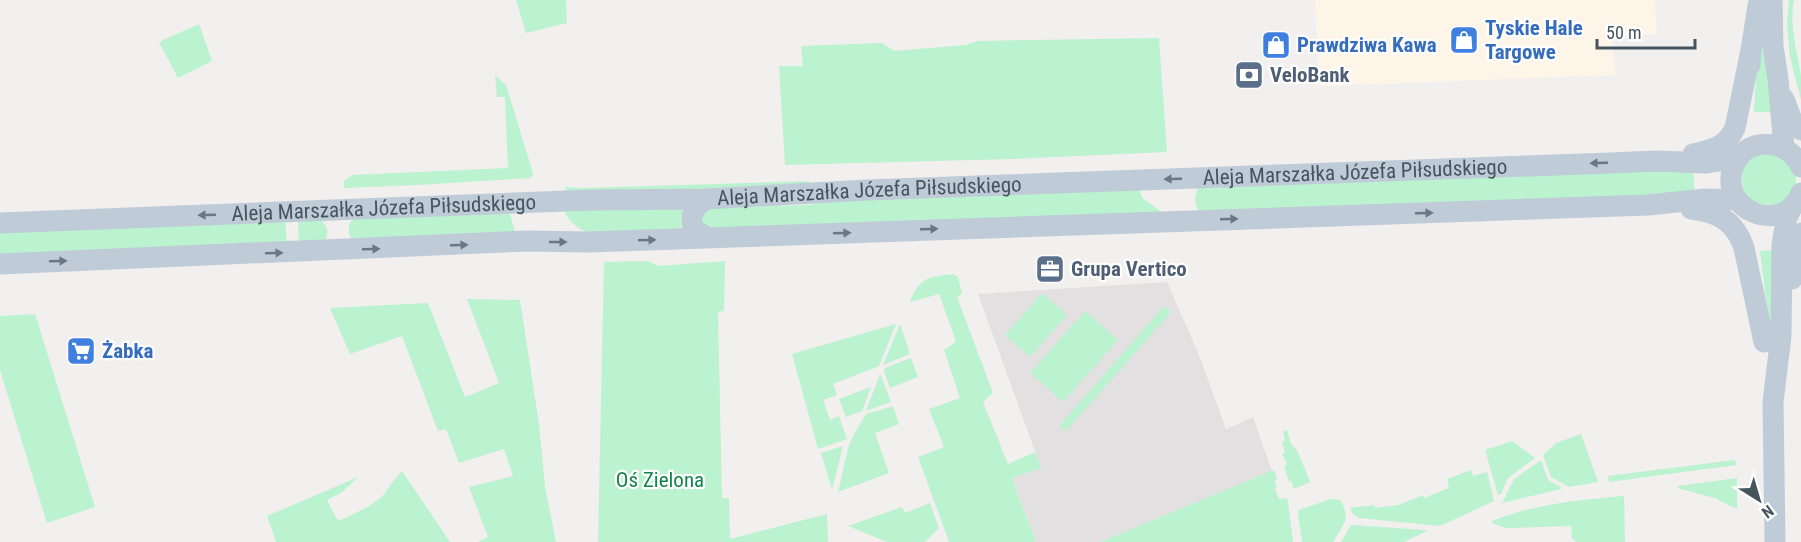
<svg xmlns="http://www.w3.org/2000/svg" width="1801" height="542" viewBox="0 0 1801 542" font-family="'Roboto Condensed',sans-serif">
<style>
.commercial{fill:#fdf6e8}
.education{fill:#e3e0e1}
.green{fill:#bbf2cf}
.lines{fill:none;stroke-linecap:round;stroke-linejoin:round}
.secondary{stroke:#bfcbd7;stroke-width:21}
.oneway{fill:#6a7882}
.labels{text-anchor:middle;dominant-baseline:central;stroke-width:4.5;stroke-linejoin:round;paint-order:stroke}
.shop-label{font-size:21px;font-weight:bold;fill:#366cbe;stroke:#fff;text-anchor:start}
.service-label{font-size:21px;font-weight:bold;fill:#4e5e75;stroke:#fff;text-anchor:start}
.street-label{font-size:21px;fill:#46545e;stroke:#fff}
.park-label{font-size:21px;fill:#118548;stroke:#fff}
</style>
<rect width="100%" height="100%" fill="#f2efef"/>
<path class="commercial" d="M1315,0H1655L1657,34L1611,36L1615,75L1319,86Z"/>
<path class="education" d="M1167,282L1199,355L1226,429L1253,417L1272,471L1100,542H1036L1012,477L1041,468L978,294Z"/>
<path class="green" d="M516,0H566L567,23L526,33Z
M1764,0L1775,112H1754L1758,43Z
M1789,0H1794C1789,26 1797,50 1801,76C1801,83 1801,92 1801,100L1790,57L1787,24Z
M199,24L212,61L178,78L159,42Z
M1159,38L1167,152L1012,159L785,165L779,66H803L801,46L882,43L894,51L966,45L978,41Z
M495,75L506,85L532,170L533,175L530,178L418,185L344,188V181L352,175L508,168L505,97H497Z
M1758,155H1777L1792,167L1796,176V186L1779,207L1747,201C1741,179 1735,169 1758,155Z
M1693,169L1695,197L1203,216C1195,207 1193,200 1198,188Z
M809,181L811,184L654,191H568L564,187L583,188Z
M1139,188L1142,198L1165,214L710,231L702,226V215L707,210L714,208L809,205L836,198Z
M684,206L681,218L682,230L594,235C580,230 569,224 564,209Z
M509,210L515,232L351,239C347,229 348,224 355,216Z
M285,218L287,246L0,257V229Z
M298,218L320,219C327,226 329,230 326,239L299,246Z
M1778,250L1773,330L1770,332L1760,251Z
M648,261L658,266L725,261L724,311L718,312L722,498H729L730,539L827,514L828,542H598L604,262Z
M953,274L958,277L962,293L957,297L993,393L983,402L1008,464L1035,452L1041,468L1012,478L1036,542H949L918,457L944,447L929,409L960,398L944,350L956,342L939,294L910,302C919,277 929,277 953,274Z
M1042,293L1067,315L1030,357L1005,335Z
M467,299L520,300L539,424L545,486L556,542H478L488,537L469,487L513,476L504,449L459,463L446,429L438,431L402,336L350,354L330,308L428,303L465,397L499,383Z
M1164,306L1171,312L1066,431L1059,426Z
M1085,311L1118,340L1063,402L1030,373Z
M35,314L95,507L47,523L0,370V316Z
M896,324L879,366L833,384L837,395L823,400L830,420L839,416L847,439L818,449L792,354Z
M900,324L910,354L883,365Z
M911,358L918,377L890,388L884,371L885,368Z
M880,374L891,402L866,411Z
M871,387L862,411L846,417L839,399Z
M893,406L899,424L875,433L889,473L838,492C842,478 844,463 848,449C851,437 860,425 866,414Z
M1287,430L1291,444L1297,450L1310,482L1294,489L1291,481L1289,482L1284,466L1287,464L1282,454L1285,452L1282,442L1285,441L1283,431Z
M1581,434L1598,482L1569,487L1551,477L1543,455L1556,443Z
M1512,441L1535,458L1508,478L1501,494L1498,495L1485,450Z
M843,446L832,490L821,453Z
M1541,460L1548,480L1561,487V489L1502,503L1514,479Z
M1735,460L1736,465L1609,482L1608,476Z
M1274,470L1277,480L1274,481L1277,487L1275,489L1279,499L1286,498L1288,501L1293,542H1100Z
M1471,470L1473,476L1487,472L1494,501L1440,526L1359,518L1353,514L1350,508L1374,505L1375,508L1398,505L1423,495L1424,498L1449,488L1447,479Z
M402,471L450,542H276L267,516L358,477L341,493L327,500L338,521C349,517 378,503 384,494C390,486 395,478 402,471Z
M1737,478V509L1718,500V499L1677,488L1679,486Z
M1624,496L1625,542H1577L1572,539L1571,526L1506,528L1492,523V521C1535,504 1579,500 1624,496Z
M1331,499L1340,500C1352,519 1343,525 1333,542H1302L1298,513L1299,510Z
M930,503L939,528L925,542H887L848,526L902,507L905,513Z
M1351,525L1425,530L1427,531L1404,542H1341Z"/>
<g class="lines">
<g class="secondary">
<path d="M1772,0L1773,46L1778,79L1784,147"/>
<path d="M1750,65L1751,50L1759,0"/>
<path d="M1784,99L1792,120L1801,130"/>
<path d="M1693,154C1712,150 1726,147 1735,128L1751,50"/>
<path d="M1801,167C1788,137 1743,136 1733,168C1718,212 1785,236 1801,193"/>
<path d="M1691,209C1718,212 1735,221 1744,248L1764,342"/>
<path id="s1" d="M0,223L591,200L706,199L867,190L1610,163L1657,161L1705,163L1739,158"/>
<path d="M706,237L694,229C688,215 695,207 706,199"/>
<path d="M0,264L527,241L589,242L1648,205L1705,199L1737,200"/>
<path d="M1792,279L1801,233"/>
<path d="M1775,542L1773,402L1781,336L1782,245L1786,220L1792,207"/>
</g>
</g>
<defs><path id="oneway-solid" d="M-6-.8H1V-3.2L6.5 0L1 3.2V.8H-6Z" transform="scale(1.5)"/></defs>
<g class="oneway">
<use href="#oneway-solid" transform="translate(1599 163) rotate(178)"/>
<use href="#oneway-solid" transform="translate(1173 179) rotate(178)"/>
<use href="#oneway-solid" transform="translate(1424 213) rotate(-2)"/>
<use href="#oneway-solid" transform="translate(207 215) rotate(178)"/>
<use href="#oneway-solid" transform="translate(1229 219) rotate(-2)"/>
<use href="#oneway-solid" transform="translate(929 229) rotate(-2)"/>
<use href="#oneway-solid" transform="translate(842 233) rotate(-2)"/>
<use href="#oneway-solid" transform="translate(647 240) rotate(-2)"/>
<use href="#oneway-solid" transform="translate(558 242)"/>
<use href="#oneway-solid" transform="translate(459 245) rotate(-2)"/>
<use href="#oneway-solid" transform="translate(371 249) rotate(-2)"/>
<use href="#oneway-solid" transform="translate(274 253) rotate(-2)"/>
<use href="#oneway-solid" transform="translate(58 261) rotate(-2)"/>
</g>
<defs>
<g id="shop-square" transform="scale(1.5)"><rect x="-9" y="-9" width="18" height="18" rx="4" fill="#3f7fe0" stroke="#fff"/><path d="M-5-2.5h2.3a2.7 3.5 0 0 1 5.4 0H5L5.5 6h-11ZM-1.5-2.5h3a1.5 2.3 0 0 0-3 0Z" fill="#fff"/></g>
<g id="bank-square" transform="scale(1.5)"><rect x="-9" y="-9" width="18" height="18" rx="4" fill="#5c6f8a" stroke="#fff"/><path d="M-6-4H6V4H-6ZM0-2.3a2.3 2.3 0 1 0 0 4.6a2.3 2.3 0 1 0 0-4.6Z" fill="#fff"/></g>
<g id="office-square" transform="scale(1.5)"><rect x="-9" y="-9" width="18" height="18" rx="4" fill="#5c6f8a" stroke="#fff"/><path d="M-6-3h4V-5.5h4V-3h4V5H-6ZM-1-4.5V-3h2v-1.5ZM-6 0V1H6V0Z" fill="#fff"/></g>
<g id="supermarket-square" transform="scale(1.5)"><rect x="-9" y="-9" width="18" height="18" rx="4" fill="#3f7fe0" stroke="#fff"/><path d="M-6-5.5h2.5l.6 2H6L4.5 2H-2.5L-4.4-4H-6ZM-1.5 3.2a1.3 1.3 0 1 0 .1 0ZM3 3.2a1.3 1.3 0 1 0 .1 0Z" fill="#fff"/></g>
</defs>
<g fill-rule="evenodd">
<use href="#shop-square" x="1464" y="40"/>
<use href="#shop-square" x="1276" y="45"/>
<use href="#bank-square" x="1249" y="75"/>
<use href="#office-square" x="1050" y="269"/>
<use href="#supermarket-square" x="81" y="351"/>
</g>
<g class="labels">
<g class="shop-label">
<text x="1485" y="28">Tyskie Hale<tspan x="1485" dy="24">Targowe</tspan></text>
<text x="1297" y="45">Prawdziwa Kawa</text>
<text x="102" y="351">Żabka</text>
</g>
<g class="service-label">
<text x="1270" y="75">VeloBank</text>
<text x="1071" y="269">Grupa Vertico</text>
</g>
<g class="street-label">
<text stroke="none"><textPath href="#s1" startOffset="1356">Aleja Marszałka Józefa Piłsudskiego</textPath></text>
<text stroke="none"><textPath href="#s1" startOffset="870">Aleja Marszałka Józefa Piłsudskiego</textPath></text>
<text stroke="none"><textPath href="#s1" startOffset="384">Aleja Marszałka Józefa Piłsudskiego</textPath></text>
</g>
<g class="park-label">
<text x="660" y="480">Oś Zielona</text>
</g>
</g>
<g transform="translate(1759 500) rotate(143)" stroke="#ffffff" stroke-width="4.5" paint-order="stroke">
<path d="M0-4.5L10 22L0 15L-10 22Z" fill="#46545e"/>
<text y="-9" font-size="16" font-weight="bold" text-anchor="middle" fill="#46545e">N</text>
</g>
<path d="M1597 39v9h98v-9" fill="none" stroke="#46545e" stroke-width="3"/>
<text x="1606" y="39" font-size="18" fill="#46545e" stroke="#ffffff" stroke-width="4.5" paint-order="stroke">50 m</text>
</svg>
